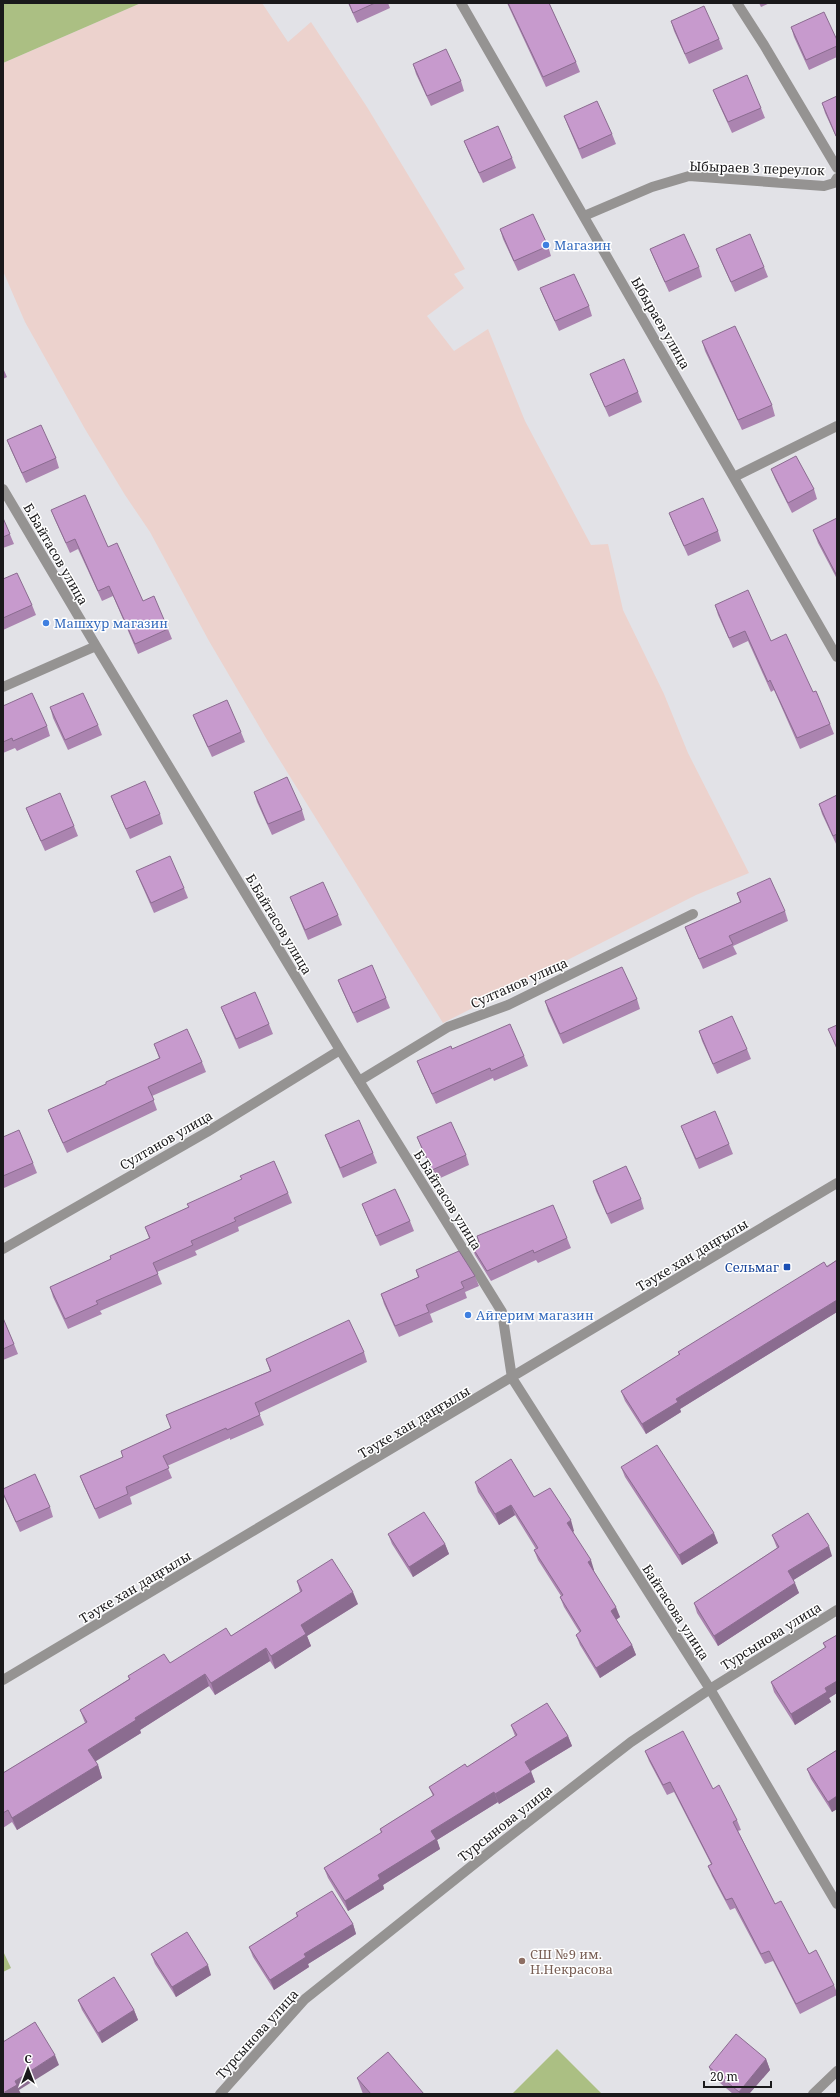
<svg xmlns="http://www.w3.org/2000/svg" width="840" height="2097" viewBox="0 0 840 2097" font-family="'Noto Serif',serif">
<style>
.commercial{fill:#ecd2cd}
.green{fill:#abbf83}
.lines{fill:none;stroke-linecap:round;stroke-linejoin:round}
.minor{stroke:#959392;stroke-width:10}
.wall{fill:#ab84b0}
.shaded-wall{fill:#8b6c90}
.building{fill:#c79acd;stroke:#8b6c90}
.shop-dot{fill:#3f7fe0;stroke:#fff;stroke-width:1.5}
.transit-dot{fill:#1a4fb4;stroke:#fff;stroke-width:1.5}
.education-dot{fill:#8d6e63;stroke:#fff;stroke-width:1.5}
.labels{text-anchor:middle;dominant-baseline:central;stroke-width:3;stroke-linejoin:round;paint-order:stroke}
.street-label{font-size:13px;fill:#1a191b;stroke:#fff}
.shop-label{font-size:13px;fill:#366cbe;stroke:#fff;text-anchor:start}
.transit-label{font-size:13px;fill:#164399;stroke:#fff;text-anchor:end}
.education-label{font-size:13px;fill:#785e54;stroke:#fff;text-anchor:start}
</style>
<rect width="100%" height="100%" fill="#e2e2e7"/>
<path class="commercial" d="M141,3H262L288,42L311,22L367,107L465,269L454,274L464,288L427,316L454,351L488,329L525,421L591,545L608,544L623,610L664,694L688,753L749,873L696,895L443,1023L266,738L209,641L150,532L125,495L85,429L25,322L3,271V63Z"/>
<path class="green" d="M3,3H141L3,63Z
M3,1951L11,1968L3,1972Z
M557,2049L602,2094H512Z"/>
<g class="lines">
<path class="minor" d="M461,3L837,657
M737,3L764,45L837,168
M584,216L652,187L689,176L824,186L834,183L837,178
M734,477L837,426
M3,489L96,646L340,1050L502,1312L512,1378L710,1689L837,1904
M3,687L96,646
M359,1081L448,1027L508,1005L693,914
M3,1249L207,1132L340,1050
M3,1680L837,1183
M220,2094L305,1999L493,1849L631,1742L710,1689L837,1610
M813,2094L837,2071"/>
</g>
<path class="wall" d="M348,3H388L390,8L357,23Z
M507,3H549L576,62L580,72L546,87Z
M759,3H770L761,7Z
M671,21L719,39L723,49L689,64L674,31Z
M791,27L837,40V57L809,70L794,37Z
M413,64L461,81L464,91L431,106L416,74Z
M713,90L761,108L765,118L732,133L717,100Z
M837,96V139L825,113L822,103Z
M564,116L612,134L616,144L582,159L568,126Z
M464,141L512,158L516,168L483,183L468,151Z
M500,229L548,246L551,256L518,271L503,239Z
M650,249L699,267L702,277L669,292L654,259Z
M716,249L764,267L768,277L735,292L720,259Z
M540,289L589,306L592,316L559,331L544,298Z
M702,341L772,405L775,416L742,430L705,351Z
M3,368L7,377L3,379Z
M590,374L638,392L642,402L609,417L594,384Z
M7,440L56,458L59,468L26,483L11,450Z
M771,469L814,489L817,499L792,513L775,479Z
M51,510L108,547L143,601L168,629L172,639L138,654L113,596L102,601L78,549L70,553L55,520Z
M669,513L718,531L721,541L688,556L673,523Z
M3,518L14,544L3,548Z
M837,518V579L818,543L813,530Z
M3,579L32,605L36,615L3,630Z
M715,605L771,641L813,692L830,724L834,734L800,749L774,690L771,692L748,641L733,648L718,615Z
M3,706L47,726L50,736L17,751L15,748L3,753Z
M50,707L98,725L102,735L68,750L53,718Z
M193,715L241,732L245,742L212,757L197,725Z
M254,792L302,810L305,820L272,835L257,802Z
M837,795V846L822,814L819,804Z
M111,796L160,814L163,824L130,839L115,806Z
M26,808L74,826L78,836L45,851L30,818Z
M136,871L184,888L188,898L154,913L140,881Z
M737,893L785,911L788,921L733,946L737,954L703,969L689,937L685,927L740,902Z
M290,897L338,915L342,925L308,940L294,907Z
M338,980L386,998L390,1008L357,1023L342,990Z
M637,999L640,1009L563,1044L548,1011L545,1001Z
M221,1007L269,1024L273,1034L239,1049L225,1017Z
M837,1025V1050L828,1029Z
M699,1031L747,1049L751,1059L717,1074L702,1041Z
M154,1044L202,1062L206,1072L152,1096L157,1110L67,1153L52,1120L48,1110L106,1084L159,1058Z
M452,1049L524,1056L528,1066L494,1081L493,1078L436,1104L421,1071L417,1061Z
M681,1126L729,1144L733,1154L699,1169L685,1136Z
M325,1135L373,1153L377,1163L343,1178L329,1145Z
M3,1137L33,1163L37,1173L4,1188L3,1186Z
M417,1137L466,1155L469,1165L436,1180L421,1147Z
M593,1181L641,1199L644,1209L611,1224L596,1191Z
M288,1193L292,1203L238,1227L239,1231L195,1251L197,1255L157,1272L162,1284L100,1311L102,1314L68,1329L53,1297L50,1287L111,1259L149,1238L145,1227L189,1207L187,1204Z
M362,1204L410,1221L414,1231L380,1246L366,1214Z
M477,1236L567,1238L571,1248L538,1263L536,1260L491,1281L475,1255L471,1245L479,1242Z
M837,1260V1312L680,1409L681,1412L646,1434L625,1401L621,1391L679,1355L678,1352Z
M416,1270L475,1276L479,1286L465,1292L467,1298L430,1314L433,1322L399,1337L384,1304L381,1294L418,1277Z
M3,1318L14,1344L18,1354L3,1360Z
M364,1352L367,1362L259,1413L264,1425L230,1440V1438L167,1466L172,1478L130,1497L132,1504L99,1519L84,1486L80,1476L123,1457L121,1451L171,1428L166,1415L270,1371L266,1359Z
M621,1467L718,1543L682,1565L625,1477Z
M475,1482L534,1497L574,1531L573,1532L594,1570V1571L620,1617L616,1620L632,1645L636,1655L600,1678L580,1645L576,1635L580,1633L564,1607L560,1597L561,1596L538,1560L534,1550L536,1549L515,1515L499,1525L478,1492Z
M3,1489L50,1507L53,1517L20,1532L5,1499L3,1494Z
M388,1534L445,1544L449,1554L413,1577L392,1544Z
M772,1535L832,1556L793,1580L799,1593L718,1646L697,1613L694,1603L777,1548Z
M297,1581L358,1604L307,1636L311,1646L275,1669L270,1661L215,1695L209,1686L140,1730L141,1733L95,1761L98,1765L102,1778L17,1830L12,1822L3,1828V1773L85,1723L80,1710L129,1679L128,1676L170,1663L231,1636L300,1592Z
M837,1635V1693L829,1698L831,1702L795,1725L774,1692L771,1682L825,1648L823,1643Z
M511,1725L568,1736L572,1746L531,1771L535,1782L499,1804L498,1802L437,1840L440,1849L383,1885L384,1889L348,1911L328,1878L324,1868L381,1833L380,1829L433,1796L429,1787L467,1767L515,1736Z
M837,1750V1809L832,1812L811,1779L807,1769Z
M645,1751L713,1789L737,1820L741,1830L738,1831L775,1904L809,1954L834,1985L837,1993V1995L800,2014L773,1961L765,1964L735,1908L730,1910L712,1876L708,1866L711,1864L674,1792L667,1795L649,1761Z
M296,1913L353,1924L356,1934L308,1964L309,1967L274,1990L253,1957L249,1947L297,1917Z
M151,1954L211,1975L176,1997L155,1964Z
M78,2000L134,2010L138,2020L102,2043L82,2010Z
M766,2059L770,2070L749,2094H733L713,2077L709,2067Z
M357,2078L424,2094H363Z"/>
<path class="shaded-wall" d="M837,1300V1312L680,1409L681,1412L646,1434L642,1424L676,1399Z
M511,1505L515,1515L499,1525L495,1514Z
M571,1520L574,1531L571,1533L567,1523Z
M714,1533L718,1543L682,1565L679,1555Z
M445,1544L449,1554L413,1577L409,1567Z
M829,1546L832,1556L792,1581L788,1571Z
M591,1560L594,1570L592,1572L588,1562Z
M795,1583L799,1593L718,1646L714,1636Z
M353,1592L358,1604L307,1636L311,1646L275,1669L271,1656L301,1625Z
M616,1607L620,1617L614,1621L611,1611Z
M632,1645L636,1655L600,1678L596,1668Z
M266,1648L270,1661L215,1695L211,1683Z
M205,1674L209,1686L140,1730L141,1733L93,1763L88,1750L135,1718Z
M837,1681V1693L829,1698L831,1702L795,1725L791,1714L825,1688Z
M568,1736L572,1746L529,1772L525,1762Z
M98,1765L102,1778L17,1830L12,1818Z
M531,1772L535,1782L499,1804L495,1794Z
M494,1792L498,1802L437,1840L440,1849L383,1885L384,1889L348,1911L345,1901L378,1875L431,1831Z
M837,1796V1809L832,1812L828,1802Z
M353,1924L356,1934L308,1964L309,1967L274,1990L270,1980L304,1954Z
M208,1965L211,1975L176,1997L172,1987Z
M134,2010L138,2020L102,2043L98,2033Z
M55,2055L59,2065L19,2090L21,2094H3L15,2081Z
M766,2059L770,2070L749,2094H740L739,2092Z"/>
<path class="building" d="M349,3H375L353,13Z
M508,3H549L576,62L543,77Z
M704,6L719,39L685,54L671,21Z
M824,12L837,40V46L806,60L791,27Z
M446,49L461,81L427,96L413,64Z
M747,75L761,108L728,122L713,90Z
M837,96V135L836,136L822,103Z
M597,101L612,134L579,149L564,116Z
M498,126L512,158L479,173L464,141Z
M533,214L548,246L514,261L500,229Z
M684,234L699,267L665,282L650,249Z
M750,234L764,267L731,282L716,249Z
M574,274L589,306L555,321L540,288Z
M735,326L772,405L738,420L702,341Z
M624,359L638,392L605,407L590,374Z
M41,425L56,458L22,473L7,440Z
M796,456L814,489L788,503L771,469Z
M85,495L108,547L117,543L143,601L154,596L168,629L135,644L109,586L98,591L75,539L66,543L51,510Z
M703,498L718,531L684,546L669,513Z
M3,518L10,534L3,537Z
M837,518V576L813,530Z
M17,573L32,605L3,618V579Z
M748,590L771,641L786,634L813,692L816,691L830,724L797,738L770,680L768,682L745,631L729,638L715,605Z
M32,693L47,726L13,741L12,738L3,742V706Z
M83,693L98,725L65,740L50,707Z
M227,700L241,732L208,747L193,715Z
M287,777L302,810L268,824L254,792Z
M145,781L160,814L126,829L111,796Z
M60,793L74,826L41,841L26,808Z
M837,795V834L833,836L819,804Z
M170,856L184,888L151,903L136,871Z
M770,878L785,911L729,936L733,944L699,959L685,927L741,902L737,893Z
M323,882L338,915L305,930L290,897Z
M372,965L386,998L353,1013L338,980Z
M622,967L637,999L560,1034L545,1001Z
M255,992L269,1024L236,1039L221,1007Z
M732,1016L747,1049L713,1064L699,1031Z
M510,1024L524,1056L491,1071L490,1068L432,1094L417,1061L451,1046L452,1049Z
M837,1025V1048L828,1029Z
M187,1029L202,1062L148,1087L154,1100L63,1143L48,1110L106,1084V1082L160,1058L154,1044Z
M715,1111L729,1144L696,1159L681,1126Z
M359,1120L373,1153L340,1168L325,1135Z
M451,1122L466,1155L432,1170L417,1137Z
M19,1130L33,1163L3,1176V1137Z
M274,1161L288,1193L234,1218L236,1221L191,1241L193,1245L153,1263L158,1274L96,1301L98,1304L65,1319L50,1287L111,1259L110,1256L150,1238L145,1227L189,1207L187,1204L242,1179L240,1176Z
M626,1166L641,1199L607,1214L593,1181Z
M395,1189L410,1221L376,1236L362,1204Z
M553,1205L567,1238L534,1253L533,1250L487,1271L471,1245L479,1242L477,1236Z
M459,1251L475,1276L461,1282L464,1288L426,1305L429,1312L395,1326L381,1294L419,1277L416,1270Z
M837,1260V1300L676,1399L678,1402L642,1424L621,1391L680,1354L678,1352L824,1262L827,1267Z
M3,1318L14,1344L3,1349Z
M349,1320L364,1352L255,1403L260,1415L227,1430L226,1428L163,1456L169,1468L126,1487L128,1494L95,1509L80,1476L123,1457L121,1451L171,1428L166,1415L271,1371L266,1359Z
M657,1445L714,1533L679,1555L621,1467Z
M511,1459L534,1497L550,1488L571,1520L567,1523L591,1560L588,1562L616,1607L611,1611L632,1645L596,1668L576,1635L581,1631L560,1597L563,1595L534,1550L538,1548L511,1505L495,1514L475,1482Z
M35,1474L50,1507L16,1522L3,1493V1489Z
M424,1512L445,1544L409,1567L388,1534Z
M808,1513L829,1546L788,1571L795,1583L714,1636L694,1603L779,1547L772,1535Z
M332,1559L353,1592L301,1625L306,1634L271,1656L266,1648L211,1683L205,1674L135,1718L136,1720L88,1750L98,1765L12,1818L8,1810L3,1813V1773L87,1722L80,1710L130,1679L128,1676L164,1654L170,1663L226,1628L231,1636L302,1591L297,1581Z
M837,1635V1681L825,1688L827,1692L791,1714L771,1682L826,1647L823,1643Z
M547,1703L568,1736L525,1762L531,1772L495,1794L494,1792L431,1831L436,1839L378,1875L380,1879L345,1901L324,1868L382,1832L380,1829L434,1795L429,1787L465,1764L467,1767L517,1735L511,1725Z
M683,1731L713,1789L719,1785L737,1820L733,1822L775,1904L781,1901L809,1954L816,1950L834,1985L796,2004L769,1951L761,1954L732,1898L726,1900L708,1866L712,1864L670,1782L663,1785L645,1751Z
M837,1750V1796L828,1802L807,1769Z
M332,1891L353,1924L304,1954L306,1957L270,1980L249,1947L298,1916L296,1913Z
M187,1932L208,1965L172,1987L151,1954Z
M114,1977L134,2010L98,2033L78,2000Z
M35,2022L55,2055L15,2081L17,2085L3,2093V2042Z
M736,2034L766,2059L739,2092L709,2067Z
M388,2052L424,2094H371L357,2078Z"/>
<g class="shop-dot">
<circle cx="546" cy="245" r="4"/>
<circle cx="46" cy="623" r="4"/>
<circle cx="468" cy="1315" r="4"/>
</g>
<rect class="transit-dot" x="783" y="1263" width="8" height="8" rx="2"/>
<circle class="education-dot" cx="522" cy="1961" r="4"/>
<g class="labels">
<g class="street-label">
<text transform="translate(757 168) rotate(2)">Ыбыраев 3 переулок</text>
<text transform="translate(661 323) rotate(60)">Ыбыраев улица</text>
<text transform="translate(56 554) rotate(60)">Б.Байтасов улица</text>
<text transform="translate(279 924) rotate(59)">Б.Байтасов улица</text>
<text transform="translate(519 983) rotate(-24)">Султанов улица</text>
<text transform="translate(166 1140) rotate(-30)">Султанов улица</text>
<text transform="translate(448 1200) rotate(58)">Б.Байтасов улица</text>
<text transform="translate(692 1255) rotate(-31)">Тәуке хан даңғылы</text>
<text transform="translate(414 1422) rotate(-31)">Тәуке хан даңғылы</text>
<text transform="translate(135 1587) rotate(-31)">Тәуке хан даңғылы</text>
<text transform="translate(676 1612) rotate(57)">Байтасова улица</text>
<text transform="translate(771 1636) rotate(-32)">Турсынова улица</text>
<text transform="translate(505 1823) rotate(-38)">Турсынова улица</text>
<text transform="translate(257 2034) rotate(-48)">Турсынова улица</text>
</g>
<g class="shop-label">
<text x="554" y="245">Магазин</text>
<text x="54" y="623">Машхур магазин</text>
<text x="476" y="1315">Айгерим магазин</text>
</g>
<g class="transit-label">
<text x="779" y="1267">Сельмаг</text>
</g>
<g class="education-label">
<text x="530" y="1954">СШ №9 им.<tspan x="530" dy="15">Н.Некрасова</tspan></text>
</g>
</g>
<rect width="840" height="2097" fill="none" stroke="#1a191b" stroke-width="8"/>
<g transform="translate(28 2069)" stroke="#ffffff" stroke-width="3" paint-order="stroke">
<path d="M0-3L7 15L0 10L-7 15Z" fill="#1a191b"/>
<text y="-6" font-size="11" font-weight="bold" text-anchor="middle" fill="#1a191b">С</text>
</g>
<path d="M704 2081v6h67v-6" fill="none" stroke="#1a191b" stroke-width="2"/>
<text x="710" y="2081" font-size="12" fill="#1a191b" stroke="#ffffff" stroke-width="3" paint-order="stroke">20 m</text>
</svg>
